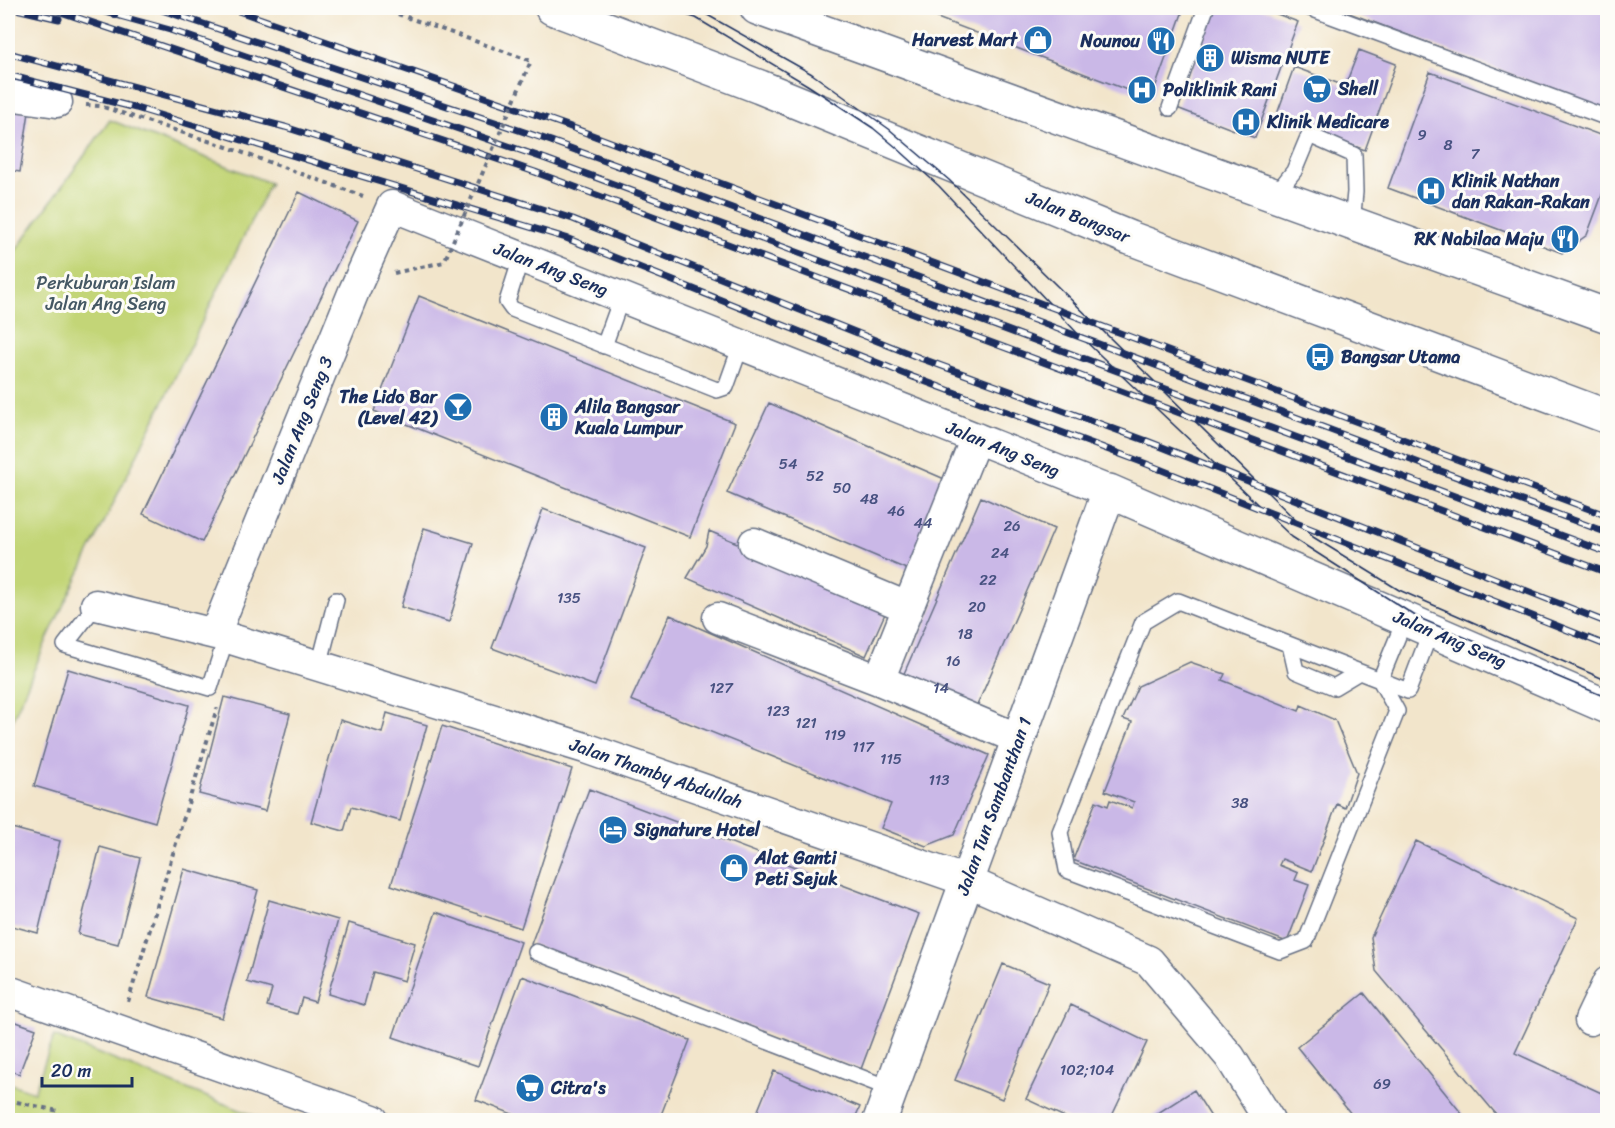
<svg xmlns="http://www.w3.org/2000/svg" width="1615" height="1128" viewBox="0 0 1615 1128" font-family="Sriracha,sans-serif">
<style>
.green{fill:#c3d577;stroke:#6f826a;stroke-width:1.5}
.building{fill:#cab8e7}
.lines{fill:none;stroke-linecap:round;stroke-linejoin:round}
.service-casing{stroke:#666f84;stroke-width:18}
.minor-casing{stroke:#666f84;stroke-width:33}
.tertiary-casing{stroke:#666f84;stroke-width:36}
.secondary-casing{stroke:#666f84;stroke-width:36}
.path{stroke:#666f84;stroke-width:4;stroke-dasharray:4.5 4.5;stroke-linecap:butt}
.service{stroke:#fff;stroke-width:15}
.minor{stroke:#fff;stroke-width:30}
.tertiary{stroke:#fff;stroke-width:33}
.secondary{stroke:#fff;stroke-width:33}
.tram{stroke:#1b2f5e;stroke-width:1.5}
.rail-casing{stroke:#1b2f5e;stroke-width:7}
.rail{stroke:#fdfcf7;stroke-width:4.5;stroke-dasharray:14;stroke-linecap:butt}
.path-bridge{stroke:#666f84;stroke-width:4;stroke-dasharray:4.5 4.5;stroke-linecap:butt}
.labels{text-anchor:middle;dominant-baseline:central;stroke-width:6;stroke-linejoin:round;paint-order:stroke}
.number-label{font-size:15px;fill:#475180}
.poi-label{font-size:18px;font-weight:bold;fill:#1b2f5e;stroke:#fdfcf7;text-anchor:start}
.street-label{font-size:18px;fill:#1b2f5e;stroke:#fdfcf7}
.park-label{font-size:18px;fill:#455864;stroke:#fdfcf7}
</style>
<rect width="100%" height="100%" fill="#fdfcf7"/>
<filter id="ink" filterUnits="userSpaceOnUse"><feTurbulence type="fractalNoise" baseFrequency=".0167" numOctaves="2"/><feDisplacementMap in="SourceGraphic" scale="12" xChannelSelector="R" yChannelSelector="G"/><feConvolveMatrix kernelMatrix="1 2 1 2 8 2 1 2 1" color-interpolation-filters="sRGB"/></filter>
<filter id="wash" filterUnits="userSpaceOnUse"><feTurbulence type="fractalNoise" baseFrequency=".008" numOctaves="4" result="noise"/><feDisplacementMap in="SourceGraphic" scale="24" xChannelSelector="R" yChannelSelector="G"/><feGaussianBlur stdDeviation="1.35" result="paint"/><feColorMatrix in="noise" values="0 0 0 0 0 0 0 0 0 0 0 0 0 0 0 0 0 1.4 0 .05"/><feComposite in="paint" operator="in"/></filter>
<g filter="url(#wash)">
<rect width="100%" height="100%" fill="#f2e5cb"/>
<path class="green" d="M110,120L270,183L48,637L8,731V261Z
M54,1036L265,1120H8V1083L34,1092Z"/>
<g id="blocks">
<path class="building" d="M911,8H1184L1151,99Z
M1214,8H1261L1298,22L1255,138L1177,108Z
M1336,8H1608V111L1405,34Z
M1359,50L1396,64L1365,150L1276,117L1294,67L1345,86Z
M1430,72L1608,138V179L1587,235L1562,253L1388,188Z
M8,108L29,112L20,172L8,170Z
M299,192L358,221L202,542L143,514Z
M419,296L735,423L690,537L374,411Z
M769,403L956,484L918,574L727,493Z
M981,497L1054,529L972,717L899,685Z
M543,509L646,548L595,686L492,648Z
M424,528L473,543L449,622L401,607Z
M709,531L888,607L866,656L687,578L706,546Z
M670,615L989,755L954,835L926,846L881,828L891,804L631,700Z
M1190,662L1225,674L1222,680L1299,711L1301,705L1335,720L1357,773L1345,808L1337,804L1312,871L1282,859L1279,865L1298,873L1295,880L1309,885L1287,942L1073,860L1096,801L1108,806L1110,800L1132,808L1134,802L1105,791L1132,722L1123,719L1138,686Z
M68,669L189,705L155,822L34,786Z
M224,697L290,714L265,811L199,794Z
M387,713L427,725L400,821L351,807L344,831L311,822L340,720L382,733Z
M442,726L572,769L521,928L391,885Z
M589,789L919,914L861,1069L531,944Z
M8,827L60,841L38,933L8,925Z
M1416,841L1578,918L1515,1053L1608,1096V1120H1501L1376,971L1371,937Z
M100,847L140,858L118,944L78,934Z
M184,869L258,890L222,1018L148,997Z
M269,900L338,920L315,1002L302,998L297,1014L267,1006L272,989L247,982Z
M436,912L521,942L478,1066L393,1037Z
M349,923L415,943L404,981L373,972L364,1005L328,994Z
M1003,964L1049,983L1002,1099L955,1080Z
M522,976L690,1040L659,1120H528L476,1100Z
M1364,993L1467,1120H1356L1297,1047Z
M1071,1005L1147,1042L1110,1120H1071L1026,1099Z
M8,1019L36,1029L19,1074L8,1070Z
M774,1071L860,1107L854,1120H754Z
M1194,1090L1213,1120H1147Z"/>
</g>
</g>
<g filter="url(#ink)">
<use href="#blocks" fill-opacity="0" stroke="#666f84" stroke-width="1.5"/>
<g class="lines">
<g class="service-casing">
<path id="service" d="M1310,8L1608,118
M1170,108L1206,8
M1275,195L1294,171L1309,135L1354,155L1355,192L1352,224
M521,258L507,302L512,309L717,390L726,387L741,345
M604,346L622,296
M96,605L65,645L210,688L226,638
M1290,645L1296,671L1334,687L1359,672
M319,666L336,600
M1380,680L1397,711L1306,941L1280,951L1067,870L1060,832L1143,622L1178,601L1380,680L1408,691L1431,630
M1380,680L1405,619
M536,952L891,1089"/>
</g>
<g class="minor-casing">
<path id="minor" d="M8,95L57,102
M754,543L907,607
M96,605L215,634L585,748L967,881L1149,961L1230,1057L1269,1120
M718,618L879,680L1019,739
M215,634L354,291L392,206L1109,491
M879,680L976,438
M8,991L373,1120
M1590,1020L1608,982"/>
</g>
<g class="tertiary-casing">
<path id="tertiary" d="M880,1120L1109,491L1608,707"/>
</g>
<g class="secondary-casing">
<path id="secondary" d="M552,8L760,87L1130,238L1608,417
M757,8L1608,316"/>
</g>
<path class="path" d="M86,105L100,106L224,146L363,196
M394,273L444,262
M128,1002L217,708
M8,1100L58,1111L57,1120"/>
<use href="#service" class="service"/>
<use href="#minor" class="minor"/>
<use href="#tertiary" class="tertiary"/>
<use href="#secondary" class="secondary"/>
<path class="tram" d="M664,8L696,18L809,86L873,128L897,148L939,186L1080,336L1292,537L1417,617L1608,698
M695,8L812,74L889,129L949,180L1313,537L1399,590L1608,681"/>
<g class="rail-casing">
<path id="rail" d="M12,8L59,19
M49,8L535,172L1608,573
M91,8L170,30L546,159L1608,553
M156,8L551,141L1608,533
M230,8L568,126L1608,516
M8,53L285,127L573,219L920,358L1147,441L1608,623
M8,75L136,108L566,238L913,377L1139,461L1608,646"/>
</g>
<use href="#rail" class="rail"/>
<path class="path-bridge" d="M381,8L531,61L444,262"/>
</g>
</g>
<defs>
<g id="shop-disc" transform="scale(1.5)"><circle r="9.5" fill="#1f6fb2" stroke="#fdfcf7"/><path d="M-5-2.5h2.3a2.7 3.5 0 0 1 5.4 0H5L5.5 6h-11ZM-1.5-2.5h3a1.5 2.3 0 0 0-3 0Z" fill="#fff"/></g>
<g id="restaurant-disc" transform="scale(1.5)"><circle r="9.5" fill="#1f6fb2" stroke="#fdfcf7"/><path d="M-5-6h1v4h1v-4h1v4h1v-4h1v5L-1.5 .5V6h-2V.5L-5-1ZM5-6V6H3V1.5H1.5Q1.5-4 5-6Z" fill="#fff"/></g>
<g id="building-disc" transform="scale(1.5)"><circle r="9.5" fill="#1f6fb2" stroke="#fdfcf7"/><path d="M-4-6H4V6H1V3H-1V6H-4ZM-2.5-4.3h1.7v1.8h-1.7ZM.8-4.3h1.7v1.8H.8ZM-2.5-1h1.7V.8h-1.7ZM.8-1h1.7V.8H.8Z" fill="#fff"/></g>
<g id="supermarket-disc" transform="scale(1.5)"><circle r="9.5" fill="#1f6fb2" stroke="#fdfcf7"/><path d="M-6-5.5h2.5l.6 2H6L4.5 2H-2.5L-4.4-4H-6ZM-1.5 3.2a1.3 1.3 0 1 0 .1 0ZM3 3.2a1.3 1.3 0 1 0 .1 0Z" fill="#fff"/></g>
<g id="hospital-disc" transform="scale(1.5)"><circle r="9.5" fill="#1f6fb2" stroke="#fdfcf7"/><path d="M-5-5h3v3.5h4V-5h3V5h-3V1.5h-4V5h-3Z" fill="#fff"/></g>
<g id="bus-disc" transform="scale(1.5)"><circle r="9.5" fill="#1f6fb2" stroke="#fdfcf7"/><path d="M-5-6H5V4H4V6H2V4H-2V6H-4V4H-5ZM-3.5-4V0h7V-4ZM-3.5 1.2v1.5H-2V1.2ZM2 1.2v1.5H3.5V1.2Z" fill="#fff"/></g>
<g id="bar-disc" transform="scale(1.5)"><circle r="9.5" fill="#1f6fb2" stroke="#fdfcf7"/><path d="M-6-5H6L.8 .8V4.5H3.5V6h-7V4.5H-.8V.8Z" fill="#fff"/></g>
<g id="hotel-disc" transform="scale(1.5)"><circle r="9.5" fill="#1f6fb2" stroke="#fdfcf7"/><path d="M-6-4.5h1.5V1H6V5H4.5V3h-9V5H-6ZM-4 0a1.8 1.8 0 1 1 3.6 0ZM.5 0V-2.5h3Q6-2.5 6 0Z" fill="#fff"/></g>
</defs>
<g fill-rule="evenodd">
<use href="#shop-disc" x="1038" y="40"/>
<use href="#restaurant-disc" x="1161" y="41"/>
<use href="#building-disc" x="1210" y="58"/>
<use href="#supermarket-disc" x="1317" y="89"/>
<use href="#hospital-disc" x="1142" y="90"/>
<use href="#hospital-disc" x="1246" y="122"/>
<use href="#hospital-disc" x="1431" y="191"/>
<use href="#restaurant-disc" x="1565" y="239"/>
<use href="#bus-disc" x="1320" y="357"/>
<use href="#bar-disc" x="458" y="407"/>
<use href="#building-disc" x="554" y="417"/>
<use href="#hotel-disc" x="613" y="830"/>
<use href="#shop-disc" x="734" y="868"/>
<use href="#supermarket-disc" x="530" y="1088"/>
</g>
<g class="labels">
<g class="number-label">
<text x="1422" y="135">9</text>
<text x="1448" y="145">8</text>
<text x="1475" y="154">7</text>
<text x="788" y="464">54</text>
<text x="815" y="476">52</text>
<text x="842" y="488">50</text>
<text x="869" y="499">48</text>
<text x="896" y="511">46</text>
<text x="923" y="523">44</text>
<text x="1012" y="526">26</text>
<text x="1000" y="553">24</text>
<text x="988" y="580">22</text>
<text x="569" y="598">135</text>
<text x="977" y="607">20</text>
<text x="965" y="634">18</text>
<text x="953" y="661">16</text>
<text x="721" y="688">127</text>
<text x="941" y="688">14</text>
<text x="778" y="711">123</text>
<text x="806" y="723">121</text>
<text x="835" y="735">119</text>
<text x="863" y="747">117</text>
<text x="891" y="759">115</text>
<text x="939" y="780">113</text>
<text x="1240" y="803">38</text>
<text x="1087" y="1070">102;104</text>
<text x="1382" y="1084">69</text>
</g>
<g class="poi-label">
<text x="1017" y="40" text-anchor="end">Harvest Mart</text>
<text x="1140" y="41" text-anchor="end">Nounou</text>
<text x="1231" y="58">Wisma NUTE</text>
<text x="1338" y="89">Shell</text>
<text x="1163" y="90">Poliklinik Rani</text>
<text x="1267" y="122">Klinik Medicare</text>
<text x="1452" y="181">Klinik Nathan<tspan x="1452" dy="21">dan Rakan-Rakan</tspan></text>
<text x="1544" y="239" text-anchor="end">RK Nabilaa Maju</text>
<text x="1341" y="357">Bangsar Utama</text>
<text x="437" y="397" text-anchor="end">The Lido Bar<tspan x="437" dy="21">(Level 42)</tspan></text>
<text x="575" y="407">Alila Bangsar<tspan x="575" dy="21">Kuala Lumpur</tspan></text>
<text x="634" y="830">Signature Hotel</text>
<text x="755" y="858">Alat Ganti<tspan x="755" dy="21">Peti Sejuk</tspan></text>
<text x="551" y="1088">Citra's</text>
</g>
<g class="street-label">
<text transform="translate(1078 217) rotate(22)">Jalan Bangsar</text>
<text transform="translate(551 269) rotate(21)">Jalan Ang Seng</text>
<text transform="translate(302 420) rotate(-68)">Jalan Ang Seng 3</text>
<text transform="translate(1003 449) rotate(22)">Jalan Ang Seng</text>
<text transform="translate(1450 639) rotate(23)">Jalan Ang Seng</text>
<text transform="translate(656 773) rotate(19)">Jalan Thamby Abdullah</text>
<text transform="translate(994 806) rotate(-70)">Jalan Tun Sambanthan 1</text>
</g>
<g class="park-label">
<text x="106" y="283">Perkuburan Islam<tspan x="106" dy="21">Jalan Ang Seng</tspan></text>
</g>
</g>
<rect width="1615" height="1128" fill="none" stroke="#fdfcf7" stroke-width="30"/>
<path d="M42 1077v9h90v-9" fill="none" stroke="#1b2f5e" stroke-width="3"/>
<text x="51" y="1077" font-size="18" fill="#1b2f5e" stroke="#fdfcf7" stroke-width="4.5" paint-order="stroke">20 m</text>
</svg>
